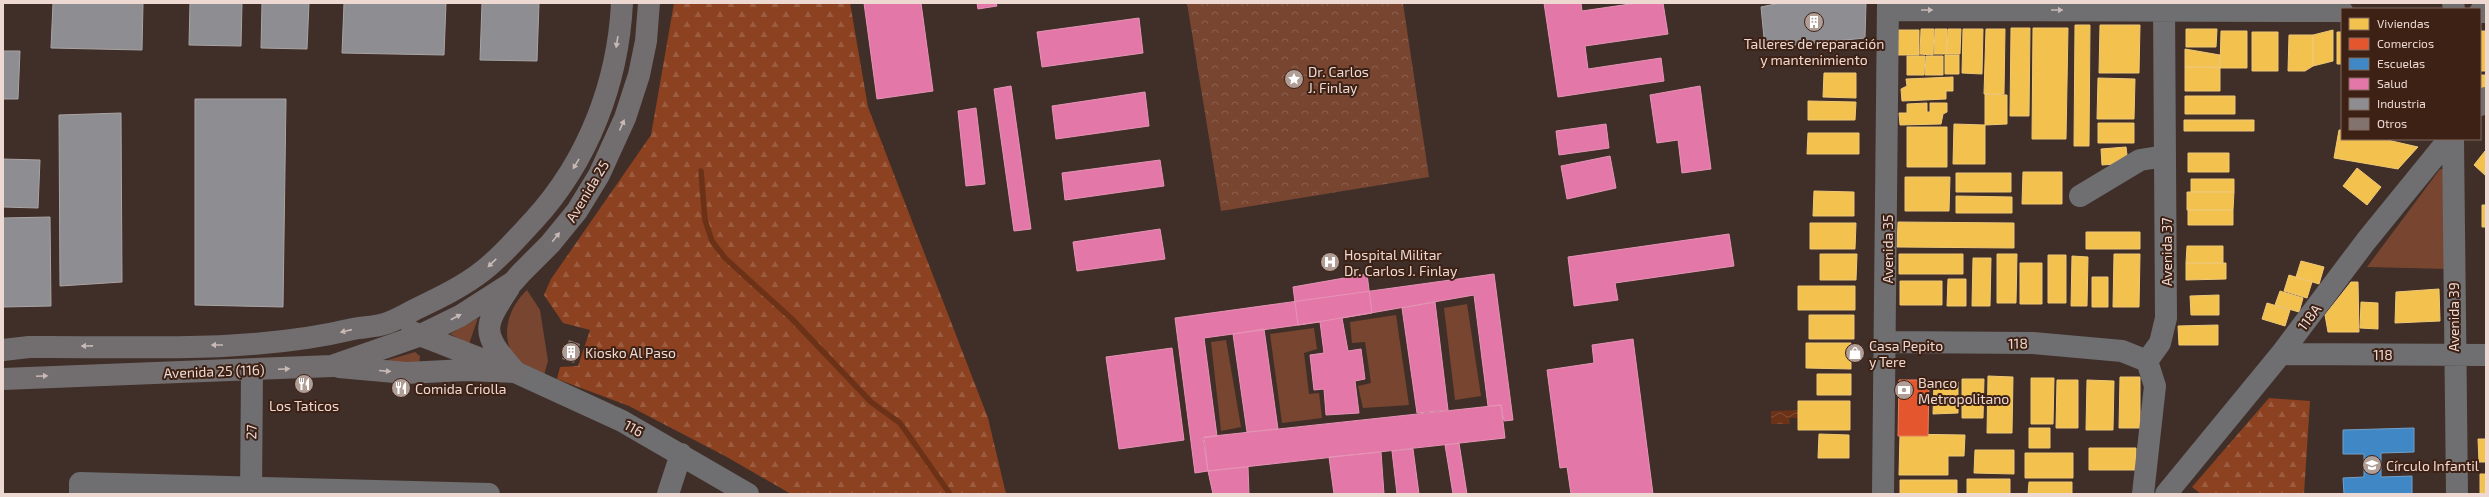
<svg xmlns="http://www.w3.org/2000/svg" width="2489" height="497" viewBox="0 0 2489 497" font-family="'Exo 2',sans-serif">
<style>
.grass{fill:#784531}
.forest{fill:url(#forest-firs)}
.park{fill:url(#park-crowns)}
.water{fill:url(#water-waves)}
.homes{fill:#f2c14e;stroke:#f0c876}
.shops{fill:#e4572e;stroke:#e77e5f}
.schools{fill:#3f88c5;stroke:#73a0c9}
.health{fill:#e377a8;stroke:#e694b5}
.industry{fill:#8d8d92;stroke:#aaa4a5}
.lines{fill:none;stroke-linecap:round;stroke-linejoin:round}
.stream{stroke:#6c3217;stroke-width:5.5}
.building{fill:#82736e}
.minor{stroke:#6f6e71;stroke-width:22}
.major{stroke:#726d6f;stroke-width:22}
.oneway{fill:#c7b9b5}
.oneway2{fill:#c8b9b4}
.labels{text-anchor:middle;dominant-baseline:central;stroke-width:4;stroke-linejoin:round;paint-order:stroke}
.poi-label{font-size:14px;fill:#edd9d2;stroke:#3d2115;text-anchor:start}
.street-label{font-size:14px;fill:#edd9d2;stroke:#3d2115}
</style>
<defs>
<pattern id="forest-firs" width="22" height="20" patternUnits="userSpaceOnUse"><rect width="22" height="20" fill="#8c4120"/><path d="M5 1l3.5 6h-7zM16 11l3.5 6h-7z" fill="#9c5c40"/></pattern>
<pattern id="park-crowns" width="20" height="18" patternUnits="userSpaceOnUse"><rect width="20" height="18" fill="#784531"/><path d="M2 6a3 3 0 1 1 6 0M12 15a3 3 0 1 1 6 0" fill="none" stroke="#8c5f4e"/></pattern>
<pattern id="water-waves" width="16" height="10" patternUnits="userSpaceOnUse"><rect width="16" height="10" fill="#6c3217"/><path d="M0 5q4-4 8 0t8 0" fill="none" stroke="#814f38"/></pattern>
</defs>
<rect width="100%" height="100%" fill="#3f2f28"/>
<path class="grass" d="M2440,169L2447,170V269L2367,267Z
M527,290L540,310L548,361L543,379C535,373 521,366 515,358C499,335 509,307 527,290Z
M1467,304L1481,396L1455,400L1444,308Z
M1396,315L1409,405L1363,408L1358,386L1371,383L1365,342L1352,343L1350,322Z
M478,318L469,344L450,334Z
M1314,328L1317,349L1304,353L1309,394L1319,393L1322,418L1282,423L1270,334Z
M1226,340L1241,427L1221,431L1211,342Z
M415,352L420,356L419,364L381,362Z"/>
<path class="forest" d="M674,3H850L868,107L988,418L1006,494H791L725,456L629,406L557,379L560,367L578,366L590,330L563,323L544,295L551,279L651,135Z
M2269,398L2310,401L2304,494H2201L2192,487Z"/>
<path class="park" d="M1187,3H1403L1429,177L1221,211Z"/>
<path class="water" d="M1798,410V418H1789L1790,424H1771V411Z"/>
<path class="homes" d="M2075,25H2090L2089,146H2074Z
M2100,25H2140L2139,73H2099Z
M2011,28H2030L2029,116H2010Z
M2033,28H2068L2066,139H2032Z
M1921,29H1934L1933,55L1920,54Z
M1935,29H1947V54H1934Z
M1948,29H1961L1960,54H1947Z
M1963,29H1983L1982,74L1962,73Z
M1986,29H2005L2004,94H1984Z
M2186,29H2217L2216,47H2186Z
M1898,30H1919V55H1898Z
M2333,30V61L2313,66V35Z
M2221,31H2247V68H2220Z
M2480,31H2486V71H2480Z
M2252,32H2278V71H2252Z
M2337,32H2342V64H2337Z
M2289,35H2313V66L2305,71H2288Z
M2185,49L2220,55V68L2185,67Z
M1945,55H1959V74H1945Z
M1907,56H1925L1924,75H1907Z
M1926,56H1943V75H1925Z
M2185,67H2220V91H2185Z
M1824,73H1856V98L1823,97Z
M2480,75H2486V85L2480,97Z
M1953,77V91H1946V99L1902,101L1901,89L1907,86L1906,79Z
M2098,78L2135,79L2134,119H2097Z
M1985,94L2007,95V124L1985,125Z
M2185,96H2235V114H2185Z
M1808,101L1856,102L1855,120H1808Z
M1927,103V112H1930V103H1947V112L1943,114L1941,124L1900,125L1899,113H1907V104Z
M2184,120H2254V131H2184Z
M2098,123H2134V143H2098Z
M1954,124L1985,125V164H1953Z
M1907,127H1947V167H1907Z
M2339,130H2342V139H2383L2418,147L2398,169L2334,158Z
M1808,133H1859V154H1807Z
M2126,147L2128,163L2102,165L2101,149Z
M2485,151L2486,152V176L2474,165Z
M2188,153H2229V172H2188Z
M2357,168L2381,187L2367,205L2343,186Z
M2023,172H2062V204H2022Z
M1956,173H2011V192H1956Z
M1905,177H1950L1949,211H1905Z
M2191,179H2234V192H2191Z
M1814,191L1854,192V216H1813Z
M2187,192H2234L2233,210H2187Z
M1956,196L2012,197V213H1956Z
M2482,205H2486V227H2482Z
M2188,210H2233V225H2188Z
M1898,222L2014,223V248L1897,247Z
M1810,223H1856L1855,249H1810Z
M2086,232H2140V249H2086Z
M2187,246H2223V263H2186Z
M1820,254H1857L1856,280H1820Z
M1899,254H1963V274H1899Z
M1997,254H2017L2016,303H1997Z
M2114,254H2140L2139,307H2113Z
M2048,255H2066V303H2048Z
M2072,256L2088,257L2087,306H2071Z
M1973,258H1991L1990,306H1972Z
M2301,261L2324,267L2319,284L2296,277Z
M2020,263H2042V304H2020Z
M2186,263H2226V279L2186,280Z
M2289,275L2312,282L2307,298L2284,291Z
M2092,277H2108V307H2092Z
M1948,279H1966V306H1947Z
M1900,281H1942V305H1900Z
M2351,282H2358L2359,332H2328L2325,315Z
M1798,286H1855V310H1798Z
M2439,289L2440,321L2395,323L2396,292Z
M2280,291L2303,298L2299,312L2275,305Z
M2219,295V315H2191L2190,296Z
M2361,302L2378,303V329L2360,328Z
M2267,303L2290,310L2285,326L2262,319Z
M1809,315H1854V339H1809Z
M2218,325V345H2179L2178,326Z
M1806,343H1851V369L1806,368Z
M1817,374H1851V395H1817Z
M1988,376L2013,377L2012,433H1987Z
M2120,377H2140V428H2119Z
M2031,378H2054L2053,424H2031Z
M1962,379H1984L1983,418H1962Z
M2057,380H2078V428H2056Z
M2087,380L2114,381L2113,430H2086Z
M1934,382H1958V413L1933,414Z
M1798,401H1850V430H1798Z
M2029,428H2050V448H2029Z
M1819,434L1849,435V458H1818Z
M1900,434L1965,435L1964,456H1948V475H1899Z
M2478,439H2486V462H2479Z
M2089,448H2136V470H2089Z
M1975,450H2014V474L1974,473Z
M2025,453H2073V478H2025Z
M2480,474H2486V494H2480Z
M1967,479H2010V494H1967Z
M1900,480H1957V494H1900Z
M2029,482H2072V494H2028Z"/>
<path class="shops" d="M1899,380H1929L1928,436H1898Z"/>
<path class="schools" d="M2414,428V452L2381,453V477L2412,476V494H2344L2343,478L2364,477V454H2343V430Z"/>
<path class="health" d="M864,3H921L933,91L877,99Z
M977,3H996L997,6L978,9Z
M1544,3H1581L1582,11L1637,3H1663L1668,34L1585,46L1588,69L1661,58L1664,81L1558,97Z
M1139,18L1143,53L1042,67L1037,32Z
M1011,86L1031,229L1014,231L994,89Z
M1700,86L1711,169L1682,173L1678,140L1657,143L1650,95Z
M1145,92L1149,126L1056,139L1052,106Z
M976,108L985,184L966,186L958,111Z
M1606,124L1609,148L1559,155L1556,131Z
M1610,156L1616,188L1567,199L1561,166Z
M1160,160L1164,186L1065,200L1062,173Z
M1160,229L1165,259L1077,271L1073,242Z
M1729,234L1734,266L1615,283L1618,300L1574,306L1568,257Z
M1367,274L1372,313L1298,325L1293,287Z
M1494,274L1513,420L1504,421L1501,405L1488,406L1474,295L1342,318L1348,351L1361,349L1365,379L1355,381L1359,413L1326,415L1324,389L1314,390L1310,355L1324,353L1320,322L1204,338L1217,436L1203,438L1208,471L1195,473L1175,318Z
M1435,302L1448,410L1417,413L1402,308Z
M1264,329L1278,429L1247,432L1233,334Z
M1633,339L1653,494H1571L1567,467L1560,468L1547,370L1594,363L1592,345Z
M1172,348L1184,440L1119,449L1106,357Z
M1501,405L1505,438L1208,471L1204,437Z
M1459,443L1467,494H1453L1445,445Z
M1413,449L1419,494H1397L1392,451Z
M1381,452L1384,494H1334L1329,457Z
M1248,467L1249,494H1213L1208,471Z"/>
<path class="industry" d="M53,3H143L142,50L51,48Z
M190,3H242L241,46L189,45Z
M262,3H309L307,49L261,48Z
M344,3H446L444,55L342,53Z
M482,3H539L537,61L480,60Z
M1780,3H1866L1865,38L1765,48L1761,7Z
M3,51H20L18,99H3Z
M195,99H286L283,307L195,305Z
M121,113L122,282L60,286L59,115Z
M3,159L40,160L38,208L3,207Z
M50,217L51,306L3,307V218Z"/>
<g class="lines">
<path class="stream" d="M701,171L705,220L712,241L725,258L791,318L871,402L900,423L950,494"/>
</g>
<path class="building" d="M569,340L580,344L574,363L562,359Z"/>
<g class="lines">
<path class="minor" d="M2453,3L2454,9
M1888,10L2342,11
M2480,12H2486
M2480,105L2486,98
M2453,139L2457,494
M2080,196L2140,160L2165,156
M1886,342L2033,343L2122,351L2147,361
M2281,354L2486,355
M515,372L622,421L748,494
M80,494V483L489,494
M251,494L252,371
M668,494L681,454
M1883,494L1888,3
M2143,494L2155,386L2147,361L2160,343L2166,318L2164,3
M2166,494L2281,354L2366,241L2449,139"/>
<path class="major" d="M509,288C483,327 481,333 513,369
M412,332L499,366
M3,350L29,347C136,346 249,354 353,329C363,327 374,327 384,324C395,321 406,314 416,309C439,298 464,286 484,270C502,256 518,237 534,220C588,161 618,83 622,3
M339,367L406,373L466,370L515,372
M3,379L332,366L421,335L460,316L513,282L522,272L550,244L577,211L599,175L625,118L639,75L646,41L649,3"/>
</g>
<defs><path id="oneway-solid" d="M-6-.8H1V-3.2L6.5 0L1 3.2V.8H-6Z"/></defs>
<g class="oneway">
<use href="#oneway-solid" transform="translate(1927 10)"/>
<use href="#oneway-solid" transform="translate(2057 10)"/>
</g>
<g class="oneway2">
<use href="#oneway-solid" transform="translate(617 42) rotate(99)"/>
<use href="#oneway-solid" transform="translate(622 125) rotate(-66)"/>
<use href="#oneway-solid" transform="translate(576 164) rotate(121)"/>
<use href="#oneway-solid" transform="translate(556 237) rotate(-51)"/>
<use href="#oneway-solid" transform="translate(492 263) rotate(136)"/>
<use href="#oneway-solid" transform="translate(456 317) rotate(-28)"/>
<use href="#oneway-solid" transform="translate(346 331) rotate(167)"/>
<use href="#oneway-solid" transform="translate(217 345) rotate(180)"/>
<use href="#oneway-solid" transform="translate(87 346) rotate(179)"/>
<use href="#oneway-solid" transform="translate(284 369) rotate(-3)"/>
<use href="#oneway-solid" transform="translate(385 371) rotate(5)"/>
<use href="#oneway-solid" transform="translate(42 376) rotate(-2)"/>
</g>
<defs>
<g id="building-disc" transform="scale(1)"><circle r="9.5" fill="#b09e96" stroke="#3d2115"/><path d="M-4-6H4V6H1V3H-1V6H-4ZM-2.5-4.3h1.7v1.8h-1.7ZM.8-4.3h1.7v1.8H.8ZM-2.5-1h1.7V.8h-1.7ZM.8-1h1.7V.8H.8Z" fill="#fff"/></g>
<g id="sight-disc" transform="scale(1)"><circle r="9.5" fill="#b09e96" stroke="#3d2115"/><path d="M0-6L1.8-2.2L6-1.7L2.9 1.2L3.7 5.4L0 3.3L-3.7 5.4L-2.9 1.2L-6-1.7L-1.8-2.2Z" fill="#fff"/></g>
<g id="hospital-disc" transform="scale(1)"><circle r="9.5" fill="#b09e96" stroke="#3d2115"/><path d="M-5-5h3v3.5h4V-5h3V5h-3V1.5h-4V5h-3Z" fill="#fff"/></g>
<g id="shop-disc" transform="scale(1)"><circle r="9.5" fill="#b09e96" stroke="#3d2115"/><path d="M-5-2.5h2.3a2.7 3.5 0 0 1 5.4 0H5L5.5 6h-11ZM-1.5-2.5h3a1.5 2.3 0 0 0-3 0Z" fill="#fff"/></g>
<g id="restaurant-disc" transform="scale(1)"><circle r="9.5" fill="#b09e96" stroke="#3d2115"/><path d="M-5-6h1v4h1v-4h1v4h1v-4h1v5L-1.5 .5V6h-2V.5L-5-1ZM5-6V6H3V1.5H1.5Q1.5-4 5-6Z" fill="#fff"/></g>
<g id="bank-disc" transform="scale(1)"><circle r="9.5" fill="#b09e96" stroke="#3d2115"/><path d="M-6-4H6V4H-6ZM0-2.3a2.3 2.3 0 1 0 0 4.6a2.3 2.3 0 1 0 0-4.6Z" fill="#fff"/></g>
<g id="school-disc" transform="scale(1)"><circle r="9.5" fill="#b09e96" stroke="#3d2115"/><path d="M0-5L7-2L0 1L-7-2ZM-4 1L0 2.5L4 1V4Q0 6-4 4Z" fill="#fff"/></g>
</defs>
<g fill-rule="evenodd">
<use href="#building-disc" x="1814" y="22"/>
<use href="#sight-disc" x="1294" y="79"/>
<use href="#hospital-disc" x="1330" y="262"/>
<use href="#building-disc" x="571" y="352"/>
<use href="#shop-disc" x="1855" y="353"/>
<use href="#restaurant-disc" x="304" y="384"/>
<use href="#restaurant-disc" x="401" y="388"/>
<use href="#bank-disc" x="1904" y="390"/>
<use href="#school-disc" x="2372" y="465"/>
</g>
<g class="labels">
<g class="poi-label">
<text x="1814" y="43" text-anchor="middle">Talleres de reparación<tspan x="1814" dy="16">y mantenimiento</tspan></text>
<text x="1308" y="71">Dr. Carlos<tspan x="1308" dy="16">J. Finlay</tspan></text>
<text x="1344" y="254">Hospital Militar<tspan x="1344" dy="16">Dr. Carlos J. Finlay</tspan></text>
<text x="1869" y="345">Casa Pepito<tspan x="1869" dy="16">y Tere</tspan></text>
<text x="585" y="352">Kiosko Al Paso</text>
<text x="1918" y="382">Banco<tspan x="1918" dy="16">Metropolitano</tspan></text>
<text x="415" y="388">Comida Criolla</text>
<text x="304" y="405" text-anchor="middle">Los Taticos</text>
<text x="2386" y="465">Círculo Infantil</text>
</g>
<g class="street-label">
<text transform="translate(587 191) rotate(-59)">Avenida 25</text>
<text transform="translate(1887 249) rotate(-90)">Avenida 35</text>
<text transform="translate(2166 252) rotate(-90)">Avenida 37</text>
<text transform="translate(2309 317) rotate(-53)">118A</text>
<text transform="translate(2453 317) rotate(-90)">Avenida 39</text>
<text transform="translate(2018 343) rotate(-1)">118</text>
<text x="2383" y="354">118</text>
<text transform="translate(214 371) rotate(-2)">Avenida 25 (116)</text>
<text transform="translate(634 428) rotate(29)">116</text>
<text transform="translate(251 432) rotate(-89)">27</text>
</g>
</g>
<rect width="2489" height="497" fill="none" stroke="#edd9d2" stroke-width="8"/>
<rect x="2341" y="8" width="140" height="132" fill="#3d2115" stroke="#836b61"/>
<rect x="2349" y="18" width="20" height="12" fill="#f2c14e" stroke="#836b61"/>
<text x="2377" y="28" font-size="12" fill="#edd9d2">Viviendas</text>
<rect x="2349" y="38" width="20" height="12" fill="#e4572e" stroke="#836b61"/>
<text x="2377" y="48" font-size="12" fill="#edd9d2">Comercios</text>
<rect x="2349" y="58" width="20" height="12" fill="#3f88c5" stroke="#836b61"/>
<text x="2377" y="68" font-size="12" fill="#edd9d2">Escuelas</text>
<rect x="2349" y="78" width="20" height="12" fill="#e377a8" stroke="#836b61"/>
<text x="2377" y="88" font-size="12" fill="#edd9d2">Salud</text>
<rect x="2349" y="98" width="20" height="12" fill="#8d8d92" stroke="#836b61"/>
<text x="2377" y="108" font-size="12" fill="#edd9d2">Industria</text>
<rect x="2349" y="118" width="20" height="12" fill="#82736e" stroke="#836b61"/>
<text x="2377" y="128" font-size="12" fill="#edd9d2">Otros</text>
</svg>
